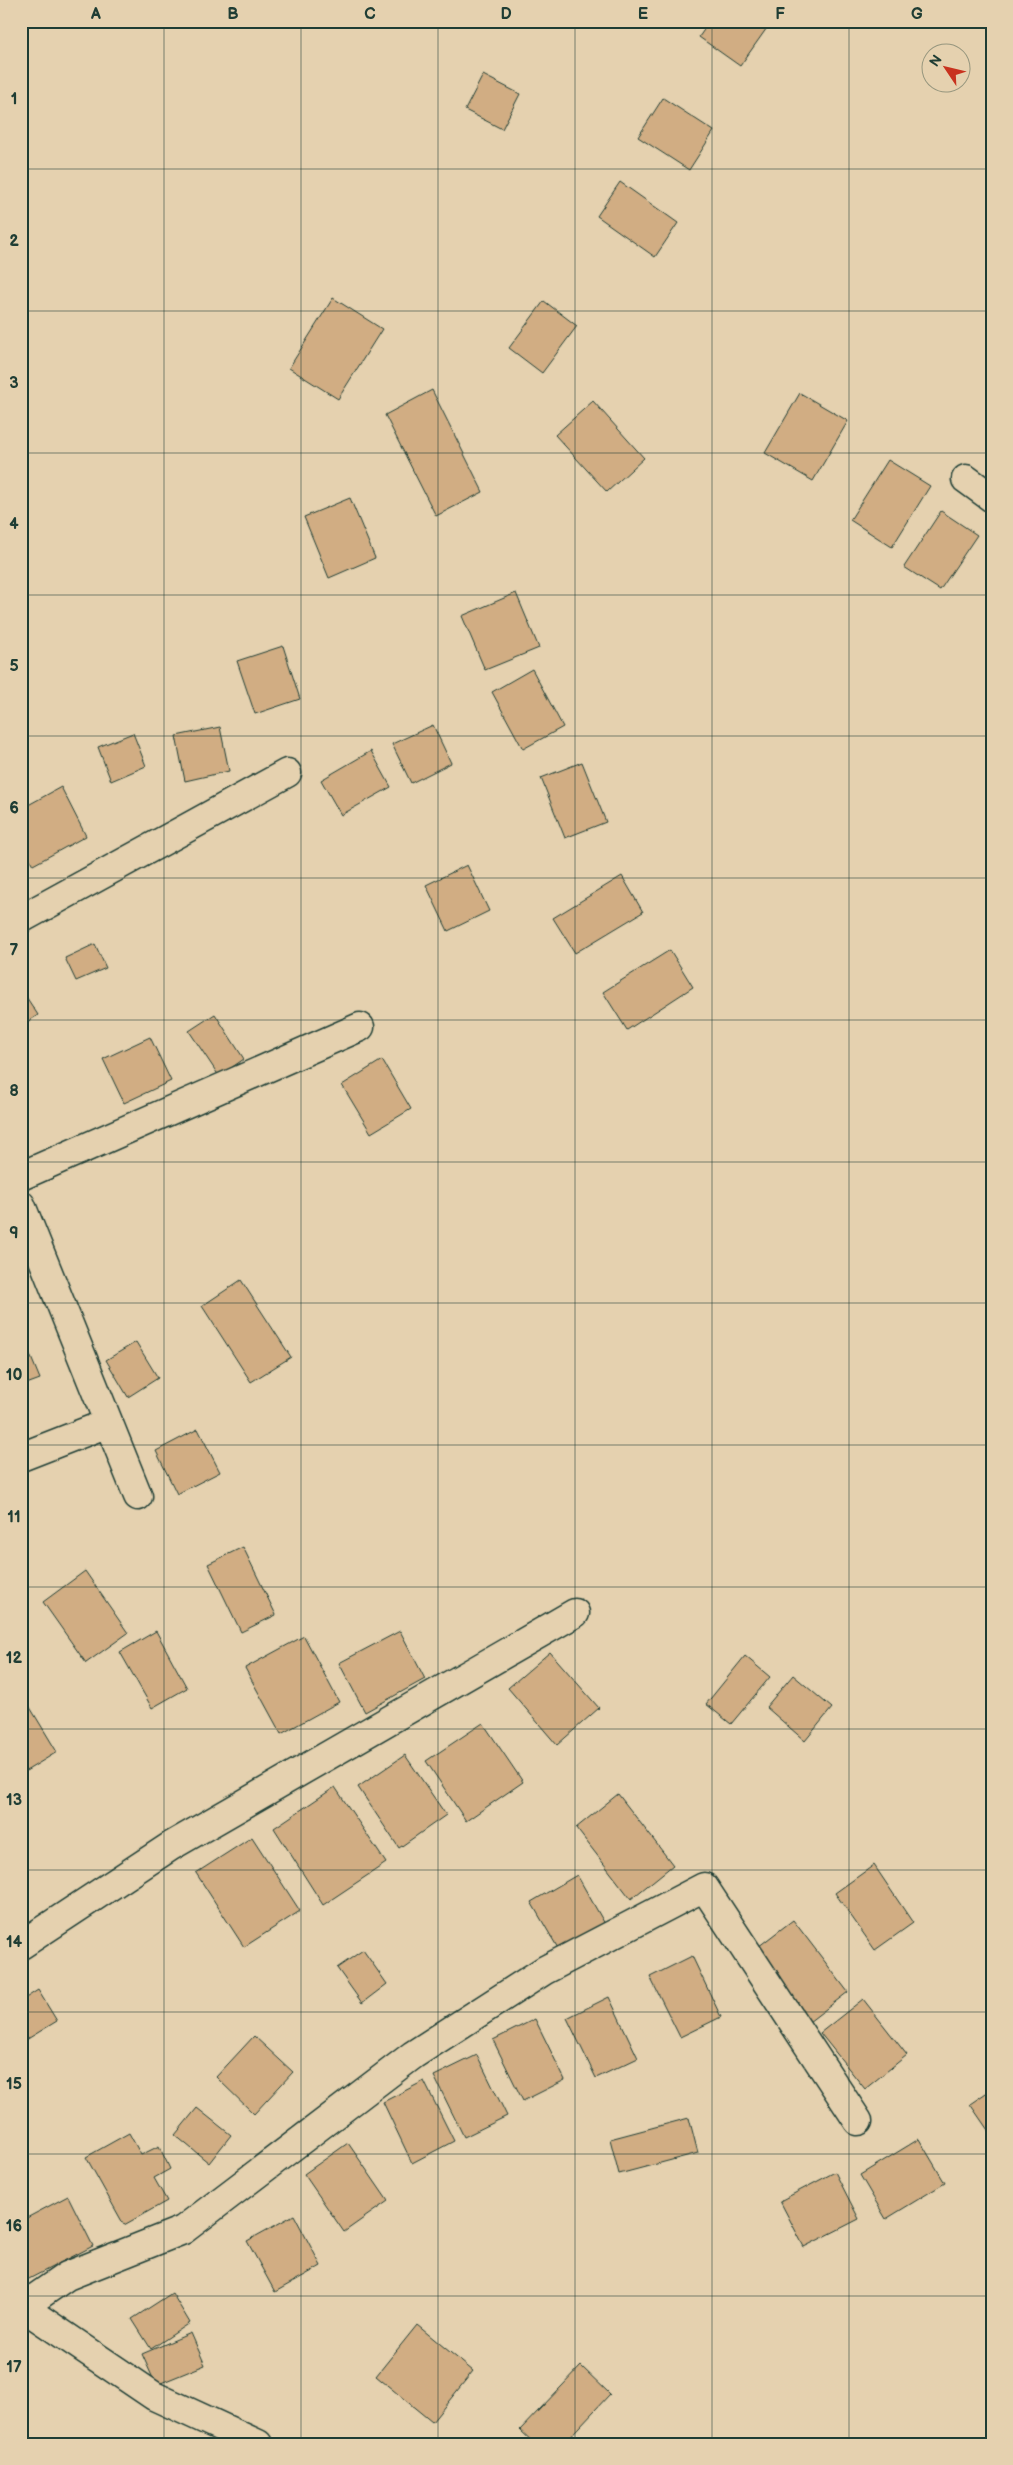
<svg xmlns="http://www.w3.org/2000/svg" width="1013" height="2465" viewBox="0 0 1013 2465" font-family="'Balsamiq Sans',sans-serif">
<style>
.building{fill:#d1ad83;stroke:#1f3d34}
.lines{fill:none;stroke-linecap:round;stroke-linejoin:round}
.street-casing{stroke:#1f3d34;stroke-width:31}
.street{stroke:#e5d1af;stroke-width:28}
.grid{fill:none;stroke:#1f3d34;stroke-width:1;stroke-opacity:0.55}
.neatline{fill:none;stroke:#1f3d34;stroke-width:2}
.grid-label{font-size:16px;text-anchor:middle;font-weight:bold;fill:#1f3d34}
</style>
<rect width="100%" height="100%" fill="#e5d1af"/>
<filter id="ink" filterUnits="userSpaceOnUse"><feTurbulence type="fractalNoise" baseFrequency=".02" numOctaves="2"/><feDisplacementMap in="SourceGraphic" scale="10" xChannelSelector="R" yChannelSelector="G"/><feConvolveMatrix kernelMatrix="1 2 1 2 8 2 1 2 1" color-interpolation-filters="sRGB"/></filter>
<g filter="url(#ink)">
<path class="building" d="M710,21H763L769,25L740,66L699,37Z
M483,75L520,94L502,129L465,110Z
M663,98L714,131L689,170L638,137Z
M620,182L678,223L655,257L597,216Z
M333,298L382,329L338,399L289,368Z
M544,301L577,326L542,373L509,348Z
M432,390L483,492L436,516L385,415Z
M800,393L848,421L813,481L765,453Z
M593,401L644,458L607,492L555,435Z
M888,460L930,486L892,547L850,520Z
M350,498L375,558L329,578L304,517Z
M941,511L977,535L940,590L904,567Z
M516,593L539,648L485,670L462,616Z
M283,646L300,699L255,714L237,661Z
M532,669L563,727L523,749L492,692Z
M433,725L451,763L411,783L392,744Z
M220,727L229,771L185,781L176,736Z
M133,733L146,766L111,781L98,747Z
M371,751L391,787L341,815L321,780Z
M582,762L606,822L565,838L541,778Z
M61,787L86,836L33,865L21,842V809Z
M467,865L489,911L448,931L426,885Z
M622,876L643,912L575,953L553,918Z
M95,944L106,968L76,981L65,958Z
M670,950L693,987L627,1030L603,992Z
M21,989L38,1015L21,1026Z
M215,1014L244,1059L219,1076L189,1031Z
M150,1037L171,1081L124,1103L103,1059Z
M382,1060L411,1109L371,1133L342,1085Z
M241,1280L291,1357L251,1382L202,1306Z
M21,1333L40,1379L21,1386Z
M136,1342L158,1378L128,1397L106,1360Z
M198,1429L220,1472L177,1494L156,1451Z
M243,1547L276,1615L241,1632L208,1564Z
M85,1571L128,1633L86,1663L43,1602Z
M156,1631L187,1688L152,1708L120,1652Z
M400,1631L425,1679L365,1712L339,1663Z
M304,1636L339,1702L281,1734L245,1668Z
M550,1652L599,1708L557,1745L508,1688Z
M745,1656L770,1677L731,1724L706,1704Z
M793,1675L832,1708L805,1741L766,1707Z
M28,1704L57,1752L26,1771L21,1763V1708Z
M483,1723L523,1782L466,1821L426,1761Z
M405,1755L446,1815L399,1848L358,1787Z
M335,1787L386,1863L323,1905L274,1828Z
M618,1794L673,1865L631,1899L576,1828Z
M252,1837L300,1911L244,1947L196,1873Z
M874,1865L913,1923L875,1950L835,1893Z
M577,1875L605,1924L559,1950L531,1902Z
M793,1920L848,1992L809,2022L754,1950Z
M363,1950L387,1984L362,2003L337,1968Z
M692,1956L721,2017L680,2037L650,1977Z
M38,1990L57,2021L21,2043V2001Z
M609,1997L638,2058L596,2078L567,2018Z
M863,1999L907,2055L865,2089L820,2033Z
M535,2019L565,2080L523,2101L493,2040Z
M254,2036L293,2072L254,2114L216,2077Z
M477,2055L507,2116L464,2137L434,2076Z
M424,2081L454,2141L412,2163L383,2102Z
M992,2089V2136L970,2104Z
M197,2108L231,2135L209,2163L175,2135Z
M689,2118L698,2153L619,2174L610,2139Z
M129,2133L141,2155L159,2146L170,2169L154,2178L167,2201L124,2225L86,2157Z
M919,2139L945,2183L886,2219L860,2175Z
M348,2143L388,2201L344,2232L304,2174Z
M835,2172L859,2219L804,2247L780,2201Z
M68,2196L93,2246L21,2283V2221Z
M294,2215L321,2266L275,2292L247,2241Z
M172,2293L190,2323L151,2349L132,2319Z
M417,2325L473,2371L432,2422L376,2376Z
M191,2333L205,2365L156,2385L142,2354Z
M581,2366L610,2394L563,2444H535L520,2430Z"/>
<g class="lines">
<g class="street-casing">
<path id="street" d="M966,479L992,498
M21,919L287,773
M21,1176L360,1027
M21,1205L138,1496
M21,1457L108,1423
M21,1945L171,1846L575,1613
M21,2306L154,2396L258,2444
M21,2308L67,2276L183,2230L413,2055L545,1970L704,1887L858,2121"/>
</g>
<use href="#street" class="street"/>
</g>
</g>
<path class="grid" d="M164,21V2444M301,21V2444M438,21V2444M575,21V2444M712,21V2444M849,21V2444M21,169H992M21,311H992M21,453H992M21,595H992M21,736H992M21,878H992M21,1020H992M21,1162H992M21,1303H992M21,1445H992M21,1587H992M21,1729H992M21,1870H992M21,2012H992M21,2154H992M21,2296H992"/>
<rect width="1013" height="2465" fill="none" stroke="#e5d1af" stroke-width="55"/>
<g transform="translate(946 68) rotate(305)"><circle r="24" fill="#e5d1af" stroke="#96967e"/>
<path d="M0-4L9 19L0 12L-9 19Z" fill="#c8321e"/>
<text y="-8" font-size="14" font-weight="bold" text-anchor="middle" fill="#1f3d34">N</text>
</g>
<rect x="28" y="28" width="958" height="2410" class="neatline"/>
<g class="grid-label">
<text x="96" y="19">A</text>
<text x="233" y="19">B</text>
<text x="370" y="19">C</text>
<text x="506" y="19">D</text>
<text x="643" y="19">E</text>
<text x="780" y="19">F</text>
<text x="917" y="19">G</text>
<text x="14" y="104">1</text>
<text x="14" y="246">2</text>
<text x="14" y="388">3</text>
<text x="14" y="529">4</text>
<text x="14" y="671">5</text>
<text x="14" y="813">6</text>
<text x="14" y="955">7</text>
<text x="14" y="1096">8</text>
<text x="14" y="1238">9</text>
<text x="14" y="1380">10</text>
<text x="14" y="1522">11</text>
<text x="14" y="1663">12</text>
<text x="14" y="1805">13</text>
<text x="14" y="1947">14</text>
<text x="14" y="2089">15</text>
<text x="14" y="2231">16</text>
<text x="14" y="2372">17</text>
</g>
</svg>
